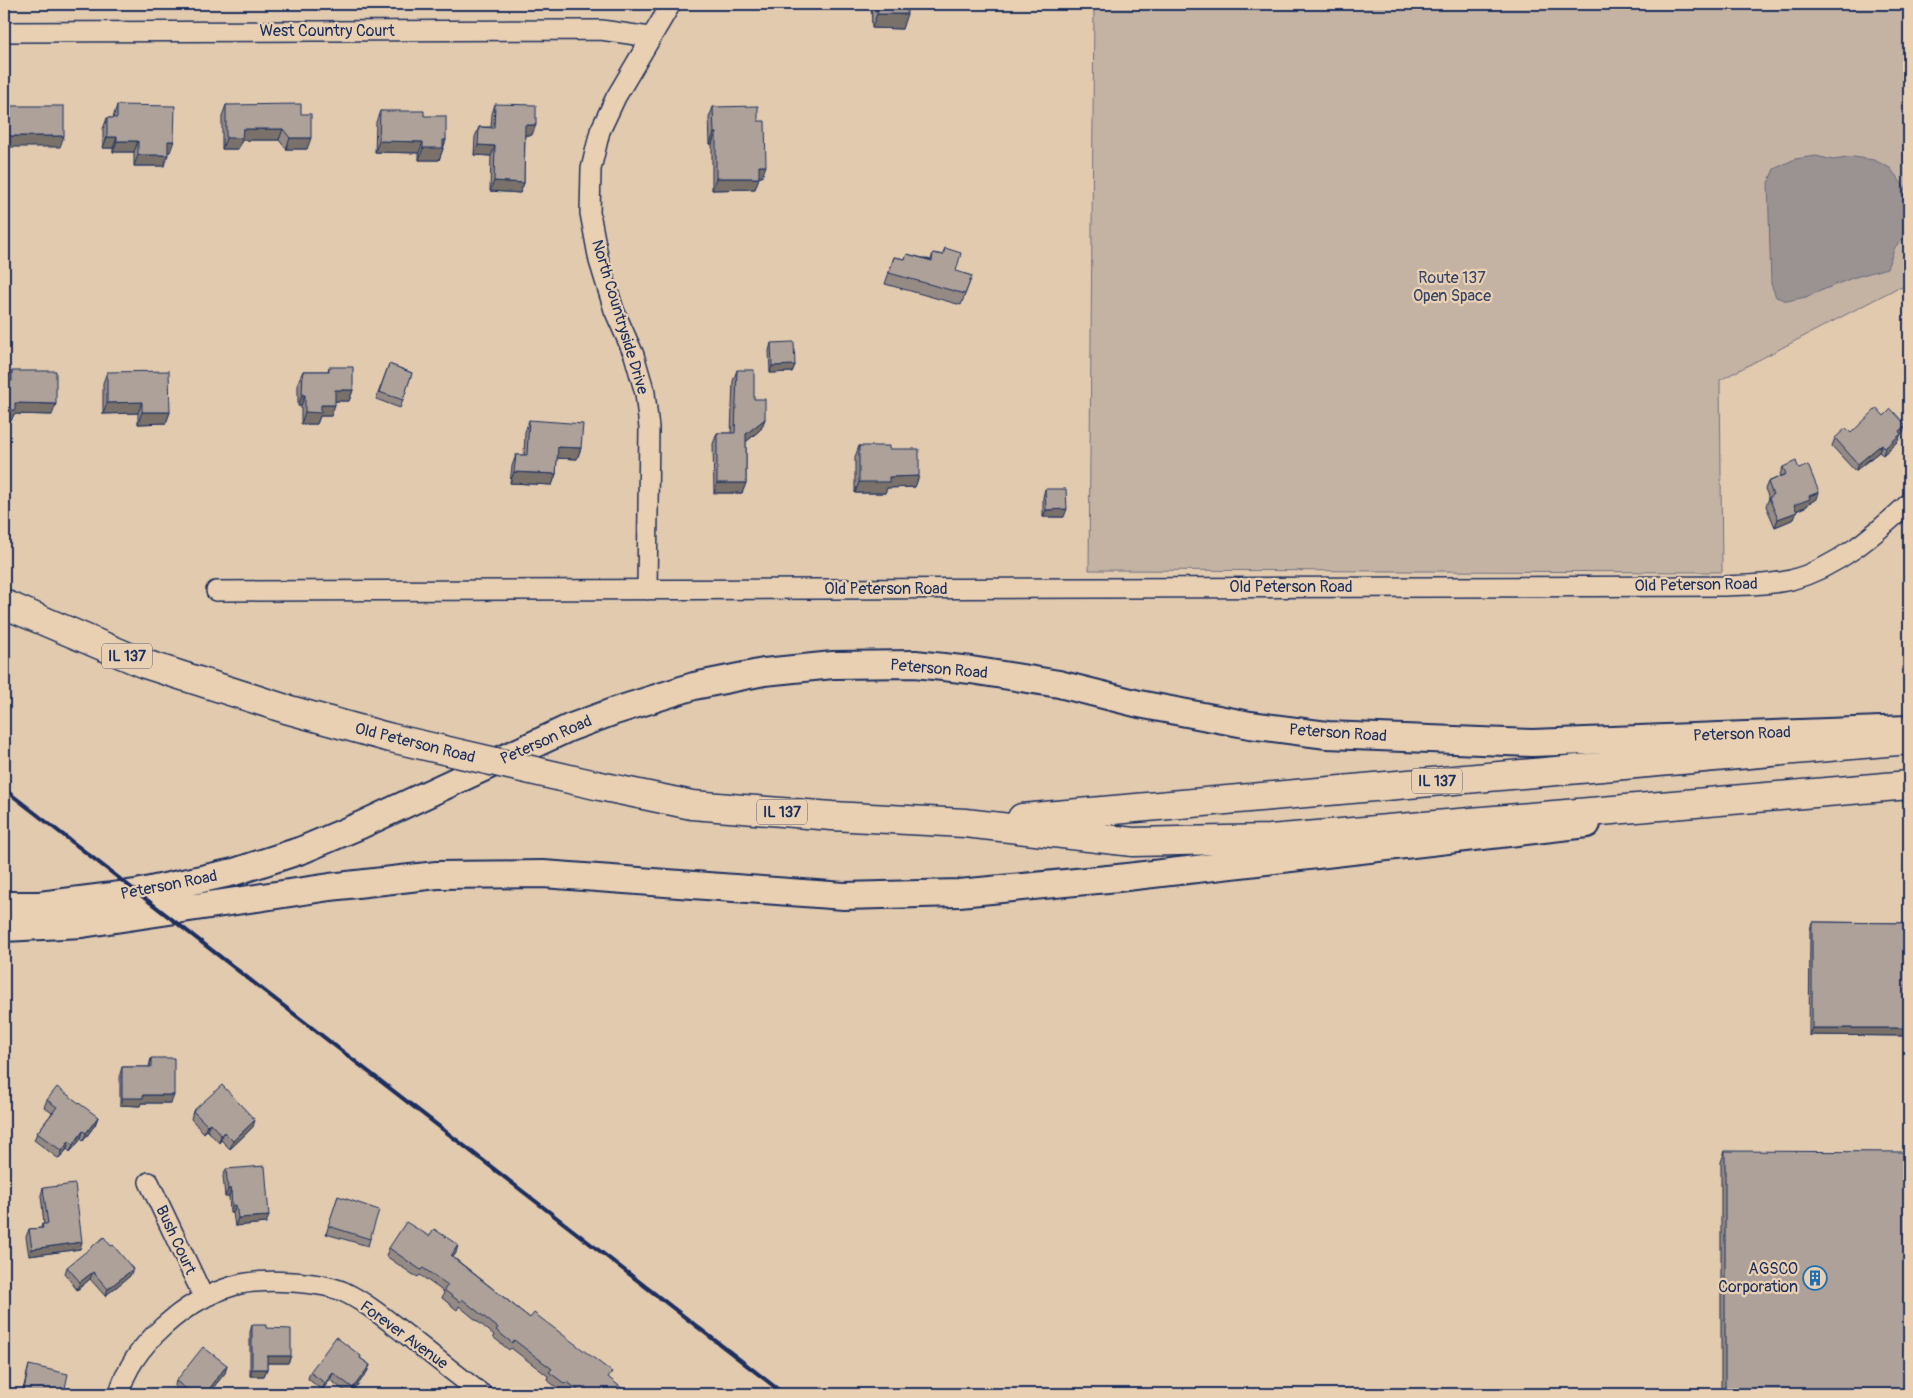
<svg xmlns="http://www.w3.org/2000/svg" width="1913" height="1398" viewBox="0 0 1913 1398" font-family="Pangolin,sans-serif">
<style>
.green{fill:#c4b3a3;stroke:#707180}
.water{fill:#9b9292;stroke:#686a7d}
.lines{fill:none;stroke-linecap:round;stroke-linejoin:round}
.minor-casing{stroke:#1b2f5e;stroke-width:22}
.secondary-casing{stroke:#1b2f5e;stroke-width:30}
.primary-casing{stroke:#1b2f5e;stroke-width:31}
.minor{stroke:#ead0b2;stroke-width:19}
.secondary{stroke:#ead0b2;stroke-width:26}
.primary{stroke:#ead0b2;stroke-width:28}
.rail{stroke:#1b2f5e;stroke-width:4}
.primary-bridge-casing{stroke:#1b2f5e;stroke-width:31;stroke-linecap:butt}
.primary-bridge{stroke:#ead0b2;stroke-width:28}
.wall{fill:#958a84;stroke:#1b2f5e}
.shaded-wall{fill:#79716b;stroke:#1b2f5e}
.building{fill:#ada199;stroke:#1b2f5e}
.labels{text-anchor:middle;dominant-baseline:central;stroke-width:4.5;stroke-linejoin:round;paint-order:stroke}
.shield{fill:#ead0b2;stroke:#595f77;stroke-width:1}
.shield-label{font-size:15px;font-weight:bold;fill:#1b2f5e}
.street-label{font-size:16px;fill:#1b2f5e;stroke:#ead0b2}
.park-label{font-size:16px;fill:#344368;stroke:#ead0b2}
.poi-label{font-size:16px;fill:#1b2f5e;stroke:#ead0b2;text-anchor:end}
</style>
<rect width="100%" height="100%" fill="#e2caaf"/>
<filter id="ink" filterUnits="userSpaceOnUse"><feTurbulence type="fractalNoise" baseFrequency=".02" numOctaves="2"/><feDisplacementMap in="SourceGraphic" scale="10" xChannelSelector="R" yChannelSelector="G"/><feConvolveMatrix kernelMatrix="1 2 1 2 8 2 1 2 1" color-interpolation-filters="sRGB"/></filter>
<g filter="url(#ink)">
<path class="green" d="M1094,4H1909V287L1897,288L1720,380L1722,572L1089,570Z"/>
<path class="water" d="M1816,156L1833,160L1854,157L1874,160L1890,168L1909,193V233L1895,247L1887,268L1852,278L1806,297L1787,301L1776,297L1771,284L1768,183L1774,169L1795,159Z"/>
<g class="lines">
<g class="minor-casing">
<path id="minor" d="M4,32L601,30L650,37
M647,590L649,428L645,393L634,355L614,310L599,261L590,213L591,169L600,131L616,97L671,4
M216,591L1725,586C1747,585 1769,585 1791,580C1838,567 1874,535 1909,503
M149,1182L204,1298
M119,1394C131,1345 186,1300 233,1286C259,1278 317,1281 342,1291C366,1302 387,1320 408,1336C432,1355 457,1375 482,1394"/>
</g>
<g class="secondary-casing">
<path id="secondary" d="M4,905H40L137,893L234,872L302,850L361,825L569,728L615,711L694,686L764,672L833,665L915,664L971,670L1059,684L1139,704L1250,725L1327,735L1532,743L1909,729
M4,928L82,924L330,887L437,875L543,874L844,896L959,893L1118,878L1587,824"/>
</g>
<g class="primary-casing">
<path id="primary" d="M4,604L145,664L286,709L387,737
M600,786L692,805L832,816L965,823L1133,842L1270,839L1909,785
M1022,818L1909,740"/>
</g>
<use href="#minor" class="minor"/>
<use href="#secondary" class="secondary"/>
<use href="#primary" class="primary"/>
<path class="rail" d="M4,789L784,1394"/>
<g class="primary-bridge-casing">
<path id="primary-bridge" d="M387,737L600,786"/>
</g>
<use href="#primary-bridge" class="primary-bridge"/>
</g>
<path class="wall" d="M871,4H912L907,8L902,29L872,28Z
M495,104L532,135H525L524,183L520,193L490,191L491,156L474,155L475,137L479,127H491L492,114Z
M117,105L170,152H168L164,166H134V152H113V148H103V129L107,118H113Z
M226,105L301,114L307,149H286L279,140H242L238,149H222V116Z
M713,107L758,121L762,177H759L755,189L712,190V144H710L709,118Z
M380,111L424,116L446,140L439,160H419V153L375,152L376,122Z
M945,248L956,271L972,276L961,305L885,284L894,257L905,259L907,254L931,260L933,253L942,255Z
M771,343L795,365L792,372L770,373L769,351Z
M389,364L412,373L400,408L376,399Z
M329,367L353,390L349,401H335L331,416H320L317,424H301V406H298V382L303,371H328Z
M737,370L754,399L765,419L761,429L746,442V483L742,493H714L713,444L717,433H731L733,381Z
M12,371L52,415L14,414L11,421H4V381H9Z
M107,372L170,412L166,423L138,424V413L103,414V383Z
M1884,416L1903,432L1901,434L1898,441L1883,455L1879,452L1855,471L1832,446L1835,438L1851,433Z
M529,420L581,448L577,459L557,458L556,474L552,485L510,483L512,466L516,455H524L525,432Z
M859,446L889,449L919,476L915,487L887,488L885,493H855V457Z
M1783,467L1799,469L1817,499L1809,503L1807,506L1796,511L1794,519L1775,527L1766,506L1769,498L1765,489L1768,482L1781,476L1780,474Z
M1045,489L1064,517H1043V497Z
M1812,922L1909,923V1036L1809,1035L1810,930Z
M151,1058L174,1095L171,1103H141L140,1106L120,1105V1074L122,1067H149Z
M47,1100L98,1117L95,1125L83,1141L81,1139L70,1152L67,1149L59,1159L34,1140L37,1133L52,1113L44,1107Z
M193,1111L253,1127L230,1149L221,1140L219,1143L207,1130L204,1133L191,1119Z
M1725,1151L1909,1394H1721V1162Z
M226,1169L266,1223L235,1226L233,1213H230L229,1196L225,1197L223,1176Z
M43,1188L80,1249L29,1256L26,1237L29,1229L41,1228L42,1224H44L41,1195Z
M338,1196L370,1239L368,1246L326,1234Z
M429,1236L456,1253L453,1257L530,1318L629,1394H571L564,1390L563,1392L547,1380L548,1376L511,1348L509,1350L493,1337L494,1335L459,1306L457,1310L442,1298L444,1292L420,1275L418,1277L412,1274L386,1256L389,1248Z
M67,1267L130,1276L105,1296L90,1279L77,1290L65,1274Z
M252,1325L266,1328L291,1356L288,1363H267V1369L264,1376H250V1332Z
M361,1356L360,1358L370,1365L367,1372L351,1394H349L330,1380L322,1390L308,1379L310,1372Z
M29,1365L65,1388L66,1394H22L27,1373Z
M227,1365L225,1373L208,1394H181L174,1389L176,1381Z"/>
<path class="shaded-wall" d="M905,4H912L902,13Z
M877,14H907L902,29L872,28Z
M525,125H536L532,135H522Z
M243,129H283L279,140H242L238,149H222L226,138Z
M714,133H716L712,144H710Z
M4,136H64L60,147H4Z
M107,137H117L113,148H103Z
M290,138H311L307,149H286Z
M443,140H446L439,160H419L423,148Z
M117,141H138L134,152H113Z
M168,141H174L170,152H164Z
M379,141L423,142L419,153L375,152Z
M478,145L495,146L491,156L474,155Z
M138,155H168L164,166H134Z
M759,166H766L762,177H755Z
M716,178H759L755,189L712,190Z
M494,181L524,183L520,193L490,191Z
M795,365L792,372L770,373L772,366Z
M335,390H353L349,401H331Z
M302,395H305L301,406H298Z
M142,402L138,413L103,414L107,403Z
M15,403L56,404L52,415L14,414L11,421H4V410Z
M321,405H335L331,416H320L317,424H301L305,412Z
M142,412H170L166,423L138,424Z
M765,419L761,429L742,445L746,434Z
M1906,425L1903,432L1901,434L1898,441L1883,455L1885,448L1899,431Z
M1882,444L1879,452L1855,471L1858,464Z
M558,447L581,448L577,459L554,458Z
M514,472L556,474L552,485L510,483Z
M919,476L915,487L887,488L885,493H855L859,482L889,477Z
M717,483H746L742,493H714Z
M1819,492L1817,499L1809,503L1807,506L1791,513L1794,505L1809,496Z
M1067,509L1064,517H1043L1046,510Z
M1797,512L1794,519L1775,527L1778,519Z
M1812,1028H1909V1036L1809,1035Z
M143,1095H174L171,1103H141L140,1106L120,1105L122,1098Z
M98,1117L95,1125L83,1141L86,1133Z
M255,1120L253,1127L230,1149L233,1141Z
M210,1123L207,1130L204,1133L207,1125Z
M83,1131L81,1139L70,1152L73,1145Z
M224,1132L221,1140L219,1143L221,1135Z
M69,1141L67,1149L59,1159L62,1151Z
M228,1189H231L229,1196L225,1197Z
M236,1205L233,1213H230L232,1206Z
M269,1216L266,1223L235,1226L238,1218Z
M82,1242L80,1249L29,1256L32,1249Z
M458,1245L456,1253L449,1263L451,1256Z
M133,1269L130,1276L105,1296L108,1289Z
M93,1272L90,1279L77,1290L80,1282Z
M267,1356H291L288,1363H264Z
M227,1365L225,1373L208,1394H206L207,1392Z
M370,1365L367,1372L351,1394L353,1388Z
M252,1369H267L264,1376H250Z
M333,1373L330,1380L322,1390L325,1383Z"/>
<path class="building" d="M877,4H907V14H877Z
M301,104V114H311V138H290L283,129H243L242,138H226V105Z
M495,104L536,105V125H525L524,183L494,181L495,146L478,145L479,127L494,128Z
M117,105L175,106L174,141H168V155H138V141H117V137H107V118H117Z
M4,106H64V136H4Z
M758,106V121H765L766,166H759V178H716V133H714L713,107Z
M380,111H424V116H446V140H443V148H423V142L379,141Z
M945,248L961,253L956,271L972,276L965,294L889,273L894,257L905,259L907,254L932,261L933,253L943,255Z
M794,342L795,365L772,366L771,343Z
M389,364L412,373L403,400L379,392Z
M329,367H353V390H335V405H321V413L305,412V395H302L303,371H329Z
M737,370H754V399H765V419L746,434V483H717V433H735Z
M12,371H56V404L15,403V410H4V381H12Z
M169,371L170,412H142V402L107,403V372Z
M1877,408L1884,416L1891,409L1906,425L1899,431L1901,434L1885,448L1882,444L1858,464L1835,438L1846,428L1851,433Z
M529,420L583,424L581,448L558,447L556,474L514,472L516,455H527Z
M859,446H889V449H919V476L889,477V482H859Z
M1796,461L1799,469L1808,465L1819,492L1809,496L1810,499L1794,505L1797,512L1778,519L1769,498L1773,495L1768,482L1786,474L1783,467Z
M1045,489H1066L1067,509L1046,510Z
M1812,922L1909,923V1028H1812Z
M151,1058H174V1095H143V1098H122V1067H151Z
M222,1085L255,1120L233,1141L224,1132L221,1135L210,1123L207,1125L193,1111Z
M57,1087L98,1117L86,1133L83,1131L73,1145L69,1141L62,1151L37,1133L57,1107L47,1100Z
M1725,1151L1909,1152V1394H1725Z
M265,1166L269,1216L238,1218L236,1205L232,1206L231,1189H228L226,1169Z
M75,1184L82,1242L32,1249L29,1229L43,1228L42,1224H48L43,1188Z
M338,1196L379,1210L370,1239L328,1226Z
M406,1222L429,1236L434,1229L458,1245L451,1256L530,1318L534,1313L595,1359L612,1372L608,1377L629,1394H584L567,1382L565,1384L549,1372L552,1369L514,1340L512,1343L496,1330L498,1328L462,1299L460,1302L444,1290L448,1285L423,1268L421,1270L415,1266L389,1248Z
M104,1237L111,1246L113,1245L133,1269L108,1289L93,1272L80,1282L67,1267Z
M252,1325H266V1328L291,1329V1356H267V1369H252Z
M336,1337L361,1356L360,1358L370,1365L353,1388L333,1373L325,1383L310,1372Z
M203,1347L227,1365L207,1392L205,1390L204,1394H193L176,1381Z
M29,1365L68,1374L65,1388H67L66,1394H23Z
M403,1387L412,1394H398Z"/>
</g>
<defs>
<g id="building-ring" transform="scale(1.25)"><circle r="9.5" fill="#ead0b2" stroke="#1f6fb2" stroke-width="1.5"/><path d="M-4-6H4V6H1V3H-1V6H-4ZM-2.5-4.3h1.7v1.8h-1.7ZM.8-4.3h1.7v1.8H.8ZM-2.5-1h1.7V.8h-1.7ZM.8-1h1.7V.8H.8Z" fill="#1f6fb2"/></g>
</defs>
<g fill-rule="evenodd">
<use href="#building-ring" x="1815" y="1278"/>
</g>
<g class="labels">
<g class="shield">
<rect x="102" y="643.5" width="50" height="25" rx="4"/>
<rect x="1412" y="768.5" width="50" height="25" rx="4"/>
<rect x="757" y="799.5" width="50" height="25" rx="4"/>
</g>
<g class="shield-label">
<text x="127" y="656">IL 137</text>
<text x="1437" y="781">IL 137</text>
<text x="782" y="812">IL 137</text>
</g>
<g class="street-label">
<text x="327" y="31">West Country Court</text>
<text transform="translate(620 317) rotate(73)">North Countryside Drive</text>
<text transform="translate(1696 585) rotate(-1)">Old Peterson Road</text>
<text x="1291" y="587">Old Peterson Road</text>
<text x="886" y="589">Old Peterson Road</text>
<text transform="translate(939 669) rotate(5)">Peterson Road</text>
<text transform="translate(1338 733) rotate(4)">Peterson Road</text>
<text transform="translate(1742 734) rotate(-2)">Peterson Road</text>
<text transform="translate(546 740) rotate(-24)">Peterson Road</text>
<text transform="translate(415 743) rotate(14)">Old Peterson Road</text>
<text transform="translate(169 885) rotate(-11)">Peterson Road</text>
<text transform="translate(176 1240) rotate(65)">Bush Court</text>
<text transform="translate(404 1335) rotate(36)">Forever Avenue</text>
</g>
<g class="park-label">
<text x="1452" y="278">Route 137<tspan x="1452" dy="18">Open Space</tspan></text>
</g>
<g class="poi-label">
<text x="1798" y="1269">AGSCO<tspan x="1798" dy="18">Corporation</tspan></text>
</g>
</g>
<rect width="1913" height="1398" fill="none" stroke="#ead0b2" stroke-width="20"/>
<rect x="10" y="10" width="1893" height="1378" fill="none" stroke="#1b2f5e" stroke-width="2" filter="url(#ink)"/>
</svg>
